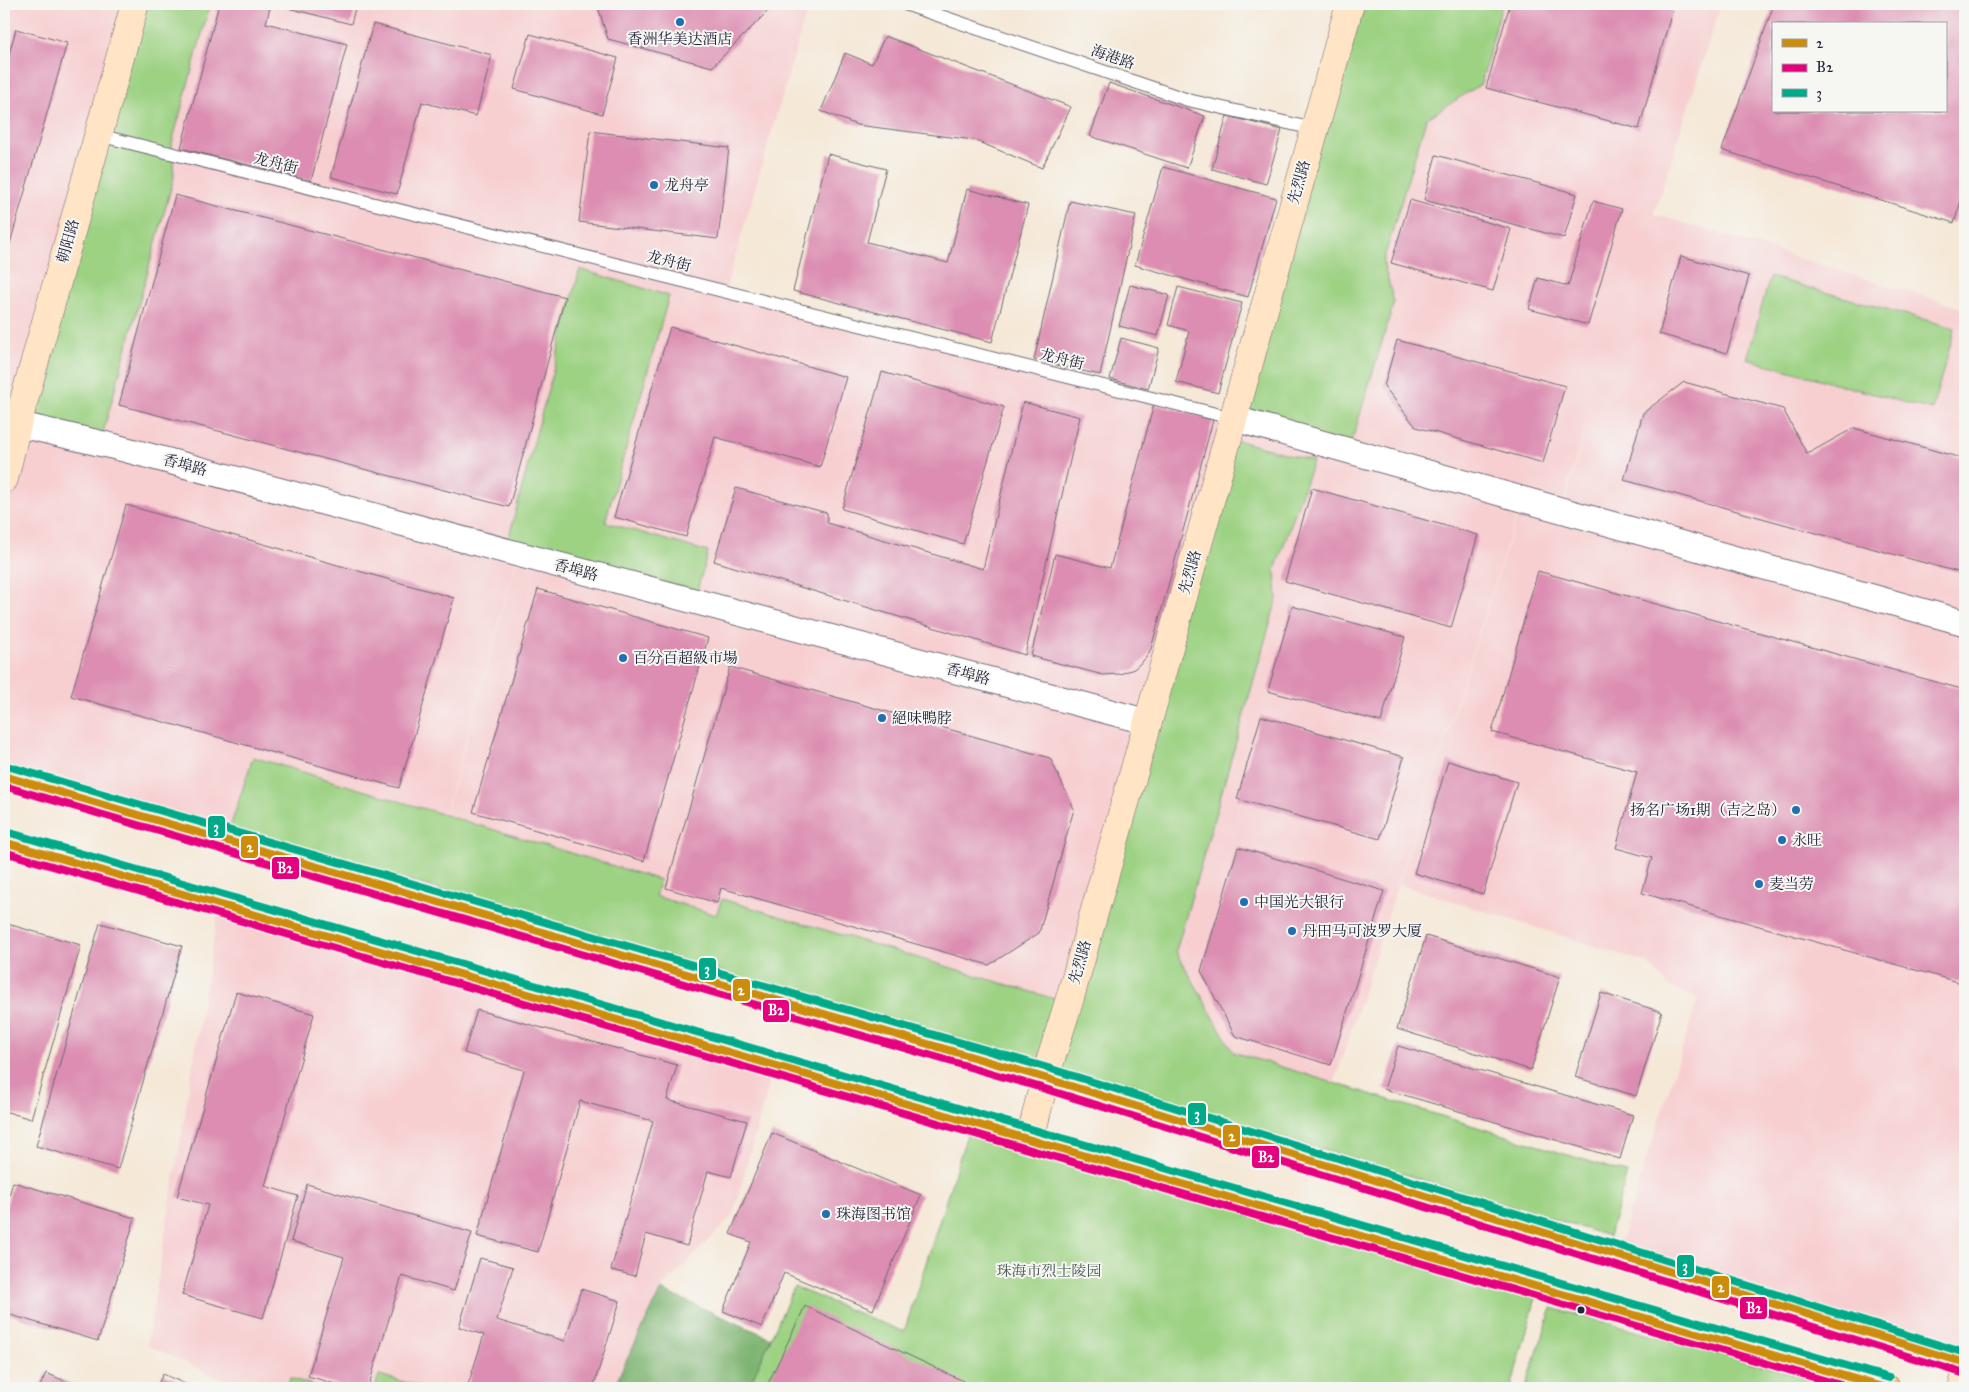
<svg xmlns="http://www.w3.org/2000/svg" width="1969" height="1392" viewBox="0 0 1969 1392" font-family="'IM FELL Great Primer','Noto Serif SC',serif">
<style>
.built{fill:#f7cfd1}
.green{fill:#9dd283;stroke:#607a5f}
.forest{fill:#7eb471;stroke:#506b56}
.building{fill:#dc8db1;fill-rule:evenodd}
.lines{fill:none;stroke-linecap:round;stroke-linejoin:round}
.lane-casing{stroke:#6c6772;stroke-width:14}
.street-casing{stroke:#6c6772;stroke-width:27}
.secondary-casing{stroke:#6c6772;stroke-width:29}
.primary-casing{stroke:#6c6772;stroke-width:29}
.lane{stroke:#fff;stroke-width:12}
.street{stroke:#fff;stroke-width:25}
.secondary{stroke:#ffe4c6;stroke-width:28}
.primary{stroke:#ffbb71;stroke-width:28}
.bus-1-casing{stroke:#f6f6f2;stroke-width:11}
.bus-2-casing{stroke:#f6f6f2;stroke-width:11}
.bus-3-casing{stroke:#f6f6f2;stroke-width:11}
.bus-1{stroke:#cc8c0c;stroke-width:8}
.bus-2{stroke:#e5007d;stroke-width:8}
.bus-3{stroke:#0a8;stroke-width:8}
.poi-dot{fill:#1f6fb2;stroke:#f6f6f2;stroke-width:2}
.bus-dot{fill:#22223b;stroke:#f6f6f2;stroke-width:2}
.labels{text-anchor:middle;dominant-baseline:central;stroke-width:4;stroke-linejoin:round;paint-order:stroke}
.poi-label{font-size:15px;fill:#22223b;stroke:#f6f6f2;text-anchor:start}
.street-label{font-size:15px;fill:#22223b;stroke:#f6f6f2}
.park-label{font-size:15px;fill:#475751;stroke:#f6f6f2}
.line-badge{stroke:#f6f6f2;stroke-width:2}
.badge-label{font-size:14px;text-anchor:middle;font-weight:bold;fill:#fff}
</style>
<rect width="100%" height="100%" fill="#f6f6f2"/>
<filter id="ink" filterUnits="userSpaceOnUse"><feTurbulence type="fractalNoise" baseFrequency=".02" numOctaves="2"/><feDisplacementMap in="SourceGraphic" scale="10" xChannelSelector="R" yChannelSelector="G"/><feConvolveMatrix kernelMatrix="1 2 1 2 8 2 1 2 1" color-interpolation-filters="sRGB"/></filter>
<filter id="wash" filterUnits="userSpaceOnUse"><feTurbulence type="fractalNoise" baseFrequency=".0096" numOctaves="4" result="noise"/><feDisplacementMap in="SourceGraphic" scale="20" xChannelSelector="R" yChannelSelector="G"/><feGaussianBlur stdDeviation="1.12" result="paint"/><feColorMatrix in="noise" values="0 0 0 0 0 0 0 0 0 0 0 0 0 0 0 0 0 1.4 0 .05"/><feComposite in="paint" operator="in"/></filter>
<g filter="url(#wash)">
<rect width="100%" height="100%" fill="#f5e8d7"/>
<path class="built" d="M4,4H134L16,422L4,419Z
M137,4H809L725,291L322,189L326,170L321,189L100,135Z
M1351,4H1721L1654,214L1965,309V383L1962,421L1965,422V620L1564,508L1595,392L1562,508L1234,418Z
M100,137L1231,419L1147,719L19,424Z
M1233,420L1521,501L1310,1158L1044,1076L423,896L518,556L1147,724Z
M18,427L517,556L422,896L12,776L4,742V487Z
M1522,501L1965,626V1363L1617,1253L1698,998L1668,986L1648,963L1399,884Z
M219,905L774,1066L733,1215L661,1289L613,1388H242L147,1345Z"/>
<path class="green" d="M143,4H210L172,143L174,177L102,436L29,420Z
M1358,4H1502L1481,84L1426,119L1383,262L1394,302L1351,444L1241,415Z
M580,269L669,296L605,522L708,552L697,591L508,540Z
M1770,277L1955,328L1932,410L1747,359Z
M1232,439L1313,461L1275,570L1277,599L1176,951L1233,1052L1627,1173L1609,1236L1058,1070Z
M253,757L660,880L655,896L716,915L722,899L1058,1000L1037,1064L230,828Z
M970,1125L1538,1290L1511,1388H748L794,1287L904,1332Z
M1552,1308L1843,1388H1532L1526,1386Z
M379,1375L425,1388H375Z
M290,1378L322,1388H286Z"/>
<path class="forest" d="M661,1290L771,1338L748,1388H613Z"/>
<g id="blocks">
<path class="building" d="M219,4H271L266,23L347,44L311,181L181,148Z
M272,4H356L351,24Z
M597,4H775L712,67L608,39Z
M1510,4H1674L1639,129L1486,88Z
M1774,4H1965V188L1954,223L1722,150ZM1773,24H1945V111H1773Z
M373,24L492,55L476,116L422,102L397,194L331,177Z
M16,29L67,43L9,247L4,246V72Z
M530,34L618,58L602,114L514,89Z
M885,36L1071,107L1042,168L974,140L857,125L821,111L845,53L872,64Z
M1109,83L1205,116L1187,168L1090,136Z
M1227,116L1282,130L1266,184L1212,169Z
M590,131L729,148L718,239L579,222Z
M828,154L886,169L867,242L948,263L967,189L1028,205L992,342L793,291Z
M1436,155L1577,194L1564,238L1424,200Z
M1163,167L1276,198L1248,297L1135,265Z
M175,195L565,297L509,507L119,405Z
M1410,200L1511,229L1493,291L1391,263Z
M1070,201L1136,215L1100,375L1034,360Z
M1593,201L1622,209L1588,325L1529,309L1538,278L1568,286Z
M1681,256L1749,276L1727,353L1659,334Z
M1130,285L1169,295L1158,336L1119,326Z
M1178,287L1242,303L1218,393L1176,382L1189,331L1168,325Z
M670,327L846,377L820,467L715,437L686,537L614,517Z
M1121,338L1159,348L1148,389L1110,379Z
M1397,340L1565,386L1543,463L1416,427L1384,386Z
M882,372L1004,407L963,544L842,509Z
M1684,382L1783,409L1807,454L1854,428L1965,459V574L1624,480L1643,413Z
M1023,402L1080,417L1025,655L714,561L736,488L827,513V523L983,569Z
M1154,404L1213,420L1151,649L1145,659L1134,669L1120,674L1103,675L1031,656L1055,554L1110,568Z
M1312,488L1478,535L1451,628L1285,581Z
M126,505L454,598L399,788L71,696Z
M1538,571L1965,690V984L1642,893L1652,858L1616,848L1637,772L1492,732Z
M538,589L708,638L644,861L473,812Z
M1292,606L1405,637L1381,722L1268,691Z
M730,667L1050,758L1074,809L1039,933L989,965L721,888L717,903L666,888Z
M1261,716L1404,757L1380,839L1237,799Z
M1448,761L1517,782L1483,894L1414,873Z
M1238,847L1384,891L1331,1065L1235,1036L1201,971Z
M4,923L81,945L31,1119L4,1111Z
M100,923L182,946L118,1169L36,1146Z
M1426,936L1560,977L1531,1070L1397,1029Z
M236,992L314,1014L265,1186L298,1196L263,1318L182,1295L208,1205L177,1197Z
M1601,993L1662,1012L1636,1096L1575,1077Z
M477,1010L677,1065L667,1100L747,1121L731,1177L708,1171L687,1246L646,1234L635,1276L611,1270L653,1121L580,1101L538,1252L477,1236L524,1070L464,1053Z
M1398,1046L1633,1115L1620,1159L1384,1089Z
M772,1133L921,1195L873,1310L784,1273L762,1327L723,1311L751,1242L730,1234Z
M13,1182L135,1218L98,1341L4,1313V1214Z
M307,1184L472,1233L454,1291L402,1276L368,1388H349L308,1376L344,1257L291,1241Z
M480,1258L513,1267L497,1320L565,1341L581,1289L620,1301L593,1388H575L566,1386L565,1388H467L484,1335L459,1327Z
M805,1306L963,1381L959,1388H766Z
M46,1373L81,1388H39Z
M163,1374L192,1387L191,1388H156Z"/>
</g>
</g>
<g filter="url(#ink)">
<use href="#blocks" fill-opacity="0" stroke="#6c6772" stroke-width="1"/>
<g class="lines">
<g class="lane-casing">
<path id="lane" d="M905,4L1188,100L1314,129
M98,135L1232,418"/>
</g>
<g class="street-casing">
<path id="street" d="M1232,418L1965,623
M4,421L116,447L1148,722"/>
</g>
<g class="secondary-casing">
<path id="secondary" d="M4,479L17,425L135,4
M1030,1140L1045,1078L1070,998L1148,722L1350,4
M1962,1388L1965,1377"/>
</g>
<g class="primary-casing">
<path id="primary" d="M4,776L1045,1078L1965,1363
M4,842L1886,1388"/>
</g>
<use href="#lane" class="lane"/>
<use href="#street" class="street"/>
<use href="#secondary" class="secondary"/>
<use href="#primary" class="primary"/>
<g class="bus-1-casing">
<path id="bus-1" d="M4,776L1045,1078L1965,1363
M4,842L1886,1388"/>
</g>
<g class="bus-2-casing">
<path id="bus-2" d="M4,786L1042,1088L1962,1373
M4,852L1851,1388"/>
</g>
<g class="bus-3-casing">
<path id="bus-3" d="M7,766L1048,1068L1965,1353
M7,832L1889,1378"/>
</g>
<use href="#bus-1" class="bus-1"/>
<use href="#bus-2" class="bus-2"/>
<use href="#bus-3" class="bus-3"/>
</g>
</g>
<g class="poi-dot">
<circle cx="680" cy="22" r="5"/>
<circle cx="654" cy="185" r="5"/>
<circle cx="623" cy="658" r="5"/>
<circle cx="882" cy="718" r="5"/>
<circle cx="1796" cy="810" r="5"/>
<circle cx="1782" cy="840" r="5"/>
<circle cx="1759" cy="884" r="5"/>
<circle cx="1244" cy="902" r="5"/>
<circle cx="1292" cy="931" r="5"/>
<circle cx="826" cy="1214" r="5"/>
</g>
<circle class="bus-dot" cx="1581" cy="1310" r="4.5"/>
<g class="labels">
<g class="poi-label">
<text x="680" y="39" text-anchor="middle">香洲华美达酒店</text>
<text x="664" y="185">龙舟亭</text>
<text x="633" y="658">百分百超級市場</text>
<text x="892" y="718">絕味鴨脖</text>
<text x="1786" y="810" text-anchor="end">扬名广场1期（吉之岛）</text>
<text x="1792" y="840">永旺</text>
<text x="1769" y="884">麦当劳</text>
<text x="1254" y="902">中国光大银行</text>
<text x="1302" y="931">丹田马可波罗大厦</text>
<text x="836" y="1214">珠海图书馆</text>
</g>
<g class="street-label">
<text transform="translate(1113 57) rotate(19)">海港路</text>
<text transform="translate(276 163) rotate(14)">龙舟街</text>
<text transform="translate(1299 182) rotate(-74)">先烈路</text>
<text transform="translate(68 241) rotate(-74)">朝阳路</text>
<text transform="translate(669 261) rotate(14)">龙舟街</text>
<text transform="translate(1062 359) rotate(14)">龙舟街</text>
<text transform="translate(185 465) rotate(15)">香埠路</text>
<text transform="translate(576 570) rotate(15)">香埠路</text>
<text transform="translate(1190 572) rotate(-74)">先烈路</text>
<text transform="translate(968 674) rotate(15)">香埠路</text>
<text transform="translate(1080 962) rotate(-74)">先烈路</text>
</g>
<g class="park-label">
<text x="1049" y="1271">珠海市烈士陵园</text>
</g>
</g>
<g class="line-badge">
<rect x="207" y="815" width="19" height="24" rx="5" fill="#0a8"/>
<rect x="240" y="835" width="19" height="24" rx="5" fill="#cc8c0c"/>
<rect x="271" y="856" width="29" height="24" rx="5" fill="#e5007d"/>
<rect x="698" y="957" width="19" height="24" rx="5" fill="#0a8"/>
<rect x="732" y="978" width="19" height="24" rx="5" fill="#cc8c0c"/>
<rect x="762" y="999" width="28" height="24" rx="5" fill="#e5007d"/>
<rect x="1187" y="1102" width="20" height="24" rx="5" fill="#0a8"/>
<rect x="1222" y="1124" width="19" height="24" rx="5" fill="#cc8c0c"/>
<rect x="1251" y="1145" width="29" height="24" rx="5" fill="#e5007d"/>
<rect x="1676" y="1254" width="19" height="24" rx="5" fill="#0a8"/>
<rect x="1711" y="1275" width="19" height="24" rx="5" fill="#cc8c0c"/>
<rect x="1739" y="1296" width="29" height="24" rx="5" fill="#e5007d"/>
</g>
<g class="badge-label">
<text x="216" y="832">3</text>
<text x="250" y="852">2</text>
<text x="285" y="873">B2</text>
<text x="707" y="974">3</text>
<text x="741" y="995">2</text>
<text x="776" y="1015">B2</text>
<text x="1197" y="1119">3</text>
<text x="1232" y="1141">2</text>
<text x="1266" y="1162">B2</text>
<text x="1685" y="1271">3</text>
<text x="1721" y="1292">2</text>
<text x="1754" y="1313">B2</text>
</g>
<rect width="1969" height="1392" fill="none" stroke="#f6f6f2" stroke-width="20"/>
<rect x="1772" y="22" width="175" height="90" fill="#f6f6f2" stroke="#a1a1a9"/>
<rect x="1782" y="39" width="25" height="8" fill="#cc8c0c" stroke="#a1a1a9"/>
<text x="1816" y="48" font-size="15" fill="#22223b">2</text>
<rect x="1782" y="64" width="25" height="8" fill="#e5007d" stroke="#a1a1a9"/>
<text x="1816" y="72" font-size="15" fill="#22223b">B2</text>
<rect x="1782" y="89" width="25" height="8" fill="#00aa88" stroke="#a1a1a9"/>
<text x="1816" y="98" font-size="15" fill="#22223b">3</text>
</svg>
